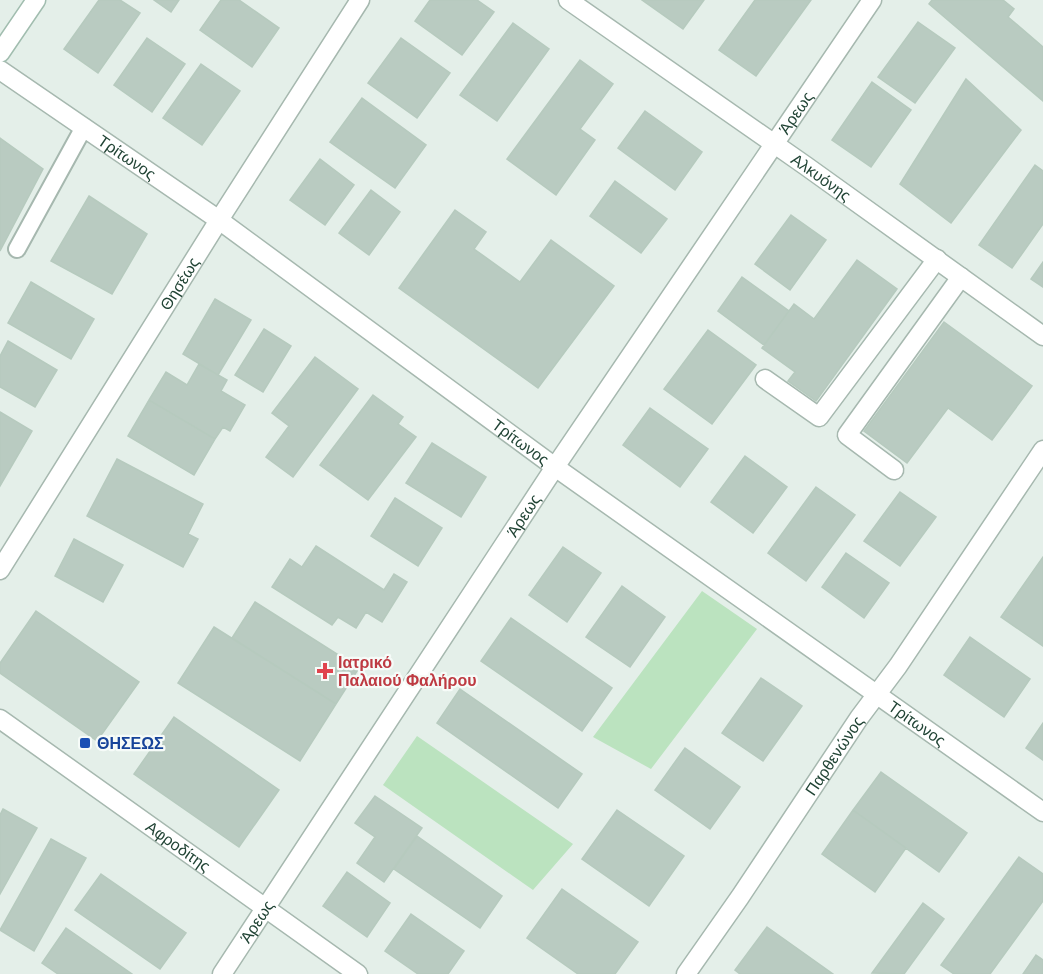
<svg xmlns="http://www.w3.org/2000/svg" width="1043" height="974" viewBox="0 0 1043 974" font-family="Arial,sans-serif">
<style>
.green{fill:#bbe3bf}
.building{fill:#b9cbc1;stroke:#b6cabe;stroke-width:1.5}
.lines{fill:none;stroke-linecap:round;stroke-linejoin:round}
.service-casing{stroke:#a6b8af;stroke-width:20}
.minor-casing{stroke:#a6b8af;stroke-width:21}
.tertiary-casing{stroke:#a6b8af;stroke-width:21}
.secondary-casing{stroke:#a1bdaf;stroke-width:21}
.service{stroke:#fff;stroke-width:16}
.minor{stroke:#fff;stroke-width:18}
.tertiary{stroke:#fff;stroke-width:18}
.secondary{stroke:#fff;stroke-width:18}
.health-dot{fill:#e0444e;stroke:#f6fbf8;stroke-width:2}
.transit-dot{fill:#1a4fb4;stroke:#f6fbf8;stroke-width:2}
.labels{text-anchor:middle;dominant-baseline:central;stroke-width:4.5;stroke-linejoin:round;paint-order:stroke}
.street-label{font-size:16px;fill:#214435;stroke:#f6fbf8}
.health-label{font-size:16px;font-weight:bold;fill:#be3a42;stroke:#f6fbf8;text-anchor:start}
.transit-label{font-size:16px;font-weight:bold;fill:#164399;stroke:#f6fbf8;text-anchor:start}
</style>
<rect width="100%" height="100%" fill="#e4efe9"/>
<path class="green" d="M702,591L757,629L651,769L593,737Z
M417,736L573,844L533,890L383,785Z"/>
<path class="building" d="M99,0H120L140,13L98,73L64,49Z
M154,0H179L171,12Z
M221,0H239L279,28L252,67L200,30Z
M430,0H477L494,12L462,55L415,21Z
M642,0H704L683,29Z
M755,0H811L756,76L719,50Z
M932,0H1003L1014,9L1008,17L1043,47V101L929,4Z
M918,22L955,48L915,103L878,77Z
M513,23L549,49L497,121L460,95Z
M147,38L185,64L152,112L114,85Z
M401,38L450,73L417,118L368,83Z
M580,60L613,84L580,129L595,140L556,195L507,159Z
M201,64L240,91L202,145L163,118Z
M966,79L1021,130L951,223L900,184Z
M872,82L911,110L871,167L832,140Z
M362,98L426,145L395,188L330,142Z
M645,111L702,152L675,190L618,148Z
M0,138L43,169L0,251Z
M320,159L354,185L325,225L290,200Z
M1035,165L1043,171V224L1012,268L979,245Z
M615,181L667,219L641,253L590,216Z
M371,190L400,212L369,255L339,233Z
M89,196L147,234L112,294L51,261Z
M455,210L486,232L474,249L520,282L551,240L614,286L538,388L399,288Z
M791,215L826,240L790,290L755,264Z
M857,260L897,289L816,401L788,381L795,372L762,348L794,304L814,319Z
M1043,262V287L1031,279Z
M742,277L789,311L764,345L718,311Z
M31,282L94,319L71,359L8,323Z
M215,299L251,320L218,375L183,354Z
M944,322L1032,386L992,440L948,408L907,463L864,431Z
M264,329L291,346L263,392L235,375Z
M708,330L756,365L712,424L664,389Z
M8,341L57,370L35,407L0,387V356Z
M315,357L358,389L293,477L266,457L289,426L272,413Z
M199,364L227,380L221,391L245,405L230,431L223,427L215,439L149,400L166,372L187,385Z
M373,395L403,417L398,424L416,437L368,500L320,465Z
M149,400L215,439L194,475L128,436Z
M650,408L708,449L680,487L623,445Z
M0,412L32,431L0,486Z
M432,443L486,477L461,517L406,483Z
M745,456L787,487L753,533L711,502Z
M117,459L203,504L188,534L198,539L183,567L87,516Z
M816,487L855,515L806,581L768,553Z
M900,492L936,517L900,566L864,541Z
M395,498L442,528L418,566L371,536Z
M74,539L123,565L103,602L55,576Z
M316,546L384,590L394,574L407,582L382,622L366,612L356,628L338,617L332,625L272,587L290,559L302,567Z
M563,547L601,573L567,622L529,595Z
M846,553L889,583L864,618L822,587Z
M1043,557V646L1001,617Z
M622,586L665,617L630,667L586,637Z
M255,602L359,668L336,704L232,638Z
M36,611L139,682L97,741L0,673V663Z
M511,618L612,688L582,731L481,661Z
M214,627L336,704L300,761L178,683Z
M970,637L1030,679L1004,717L944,675Z
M761,678L802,706L763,761L722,733Z
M460,689L582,774L558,808L437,723Z
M174,717L279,790L239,847L134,774Z
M1043,723V760L1026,748Z
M685,748L740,787L710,829L655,790Z
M881,772L967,833L939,872L853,810Z
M375,796L422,828L384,882L357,863L375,837L355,823Z
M3,809L37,828L0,894V815Z
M617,810L684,856L649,906L582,859Z
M853,810L906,848L875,892L822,854Z
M417,836L502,896L480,928L394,869Z
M51,839L86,858L34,951L0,930Z
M1019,857L1043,874V901L990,974H954L941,965Z
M347,872L390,903L367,937L323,906Z
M101,874L186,933L160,969L75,910Z
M562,889L638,942L615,974H578L527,938Z
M923,903L944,919L904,974L872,973Z
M411,914L464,951L448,974H418L385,951Z
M767,927L833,974H740L735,970Z
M66,928L132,974H58L42,963Z
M1036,955L1043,960V974H1023Z"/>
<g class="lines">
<g class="service-casing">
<path id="service" d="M17,249L84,127"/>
</g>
<g class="minor-casing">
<g id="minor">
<path id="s1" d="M568,0L806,166L1043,336"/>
<path id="s2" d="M0,70L219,220L555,467L1043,812"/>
<path d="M765,379L819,417L937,259"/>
<path d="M894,470L847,435L961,277"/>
<path id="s3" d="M0,570L219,220L360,0"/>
<path id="s4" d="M222,974L555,467L872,0"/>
<path id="s5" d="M686,974L740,897L859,718L898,666L1043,450"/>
</g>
</g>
<g class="tertiary-casing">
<g id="tertiary">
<path id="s6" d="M0,719L358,974"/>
</g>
</g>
<g class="secondary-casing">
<path id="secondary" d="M0,53L36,0"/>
</g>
<use href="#service" class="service"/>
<use href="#minor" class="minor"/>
<use href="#tertiary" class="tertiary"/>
<use href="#secondary" class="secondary"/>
</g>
<path class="health-dot" d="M322 662h6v6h6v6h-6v6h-6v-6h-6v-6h6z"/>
<rect class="transit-dot" x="79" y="737" width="12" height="12" rx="3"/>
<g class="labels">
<g class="street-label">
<text stroke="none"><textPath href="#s4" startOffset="1035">Άρεως</textPath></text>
<text stroke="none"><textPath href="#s2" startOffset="154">Τρίτωνος</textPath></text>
<text stroke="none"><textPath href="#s1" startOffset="309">Αλκυόνης</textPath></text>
<text stroke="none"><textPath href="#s3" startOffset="338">Θησέως</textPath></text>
<text stroke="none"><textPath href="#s2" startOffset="640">Τρίτωνος</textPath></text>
<text stroke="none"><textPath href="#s4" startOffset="549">Άρεως</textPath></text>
<text stroke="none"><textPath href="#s2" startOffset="1126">Τρίτωνος</textPath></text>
<text stroke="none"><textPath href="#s5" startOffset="264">Παρθενώνος</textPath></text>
<text stroke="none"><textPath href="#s6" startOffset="219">Αφροδίτης</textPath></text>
<text stroke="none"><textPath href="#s4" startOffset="63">Άρεως</textPath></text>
</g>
<g class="health-label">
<text x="338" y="662">Ιατρικό<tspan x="338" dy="18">Παλαιού Φαλήρου</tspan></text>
</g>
<g class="transit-label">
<text x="97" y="743">ΘΗΣΕΩΣ</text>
</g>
</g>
</svg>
